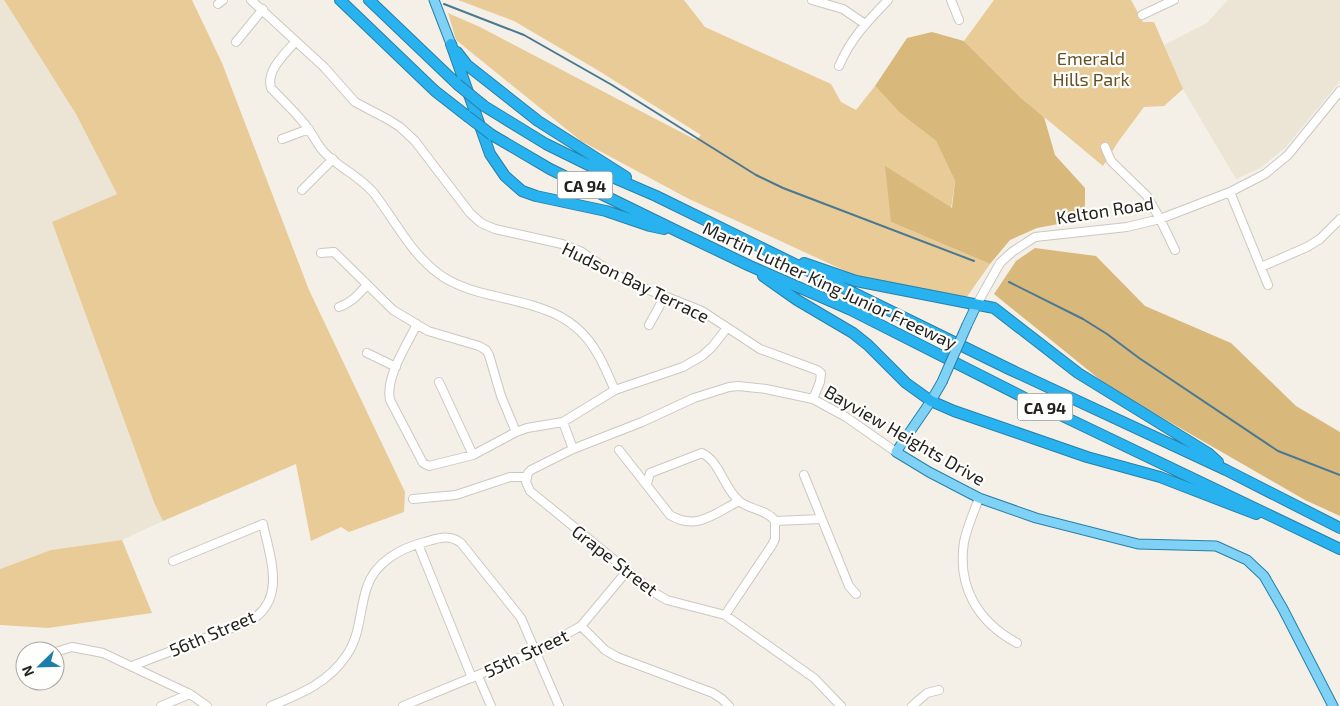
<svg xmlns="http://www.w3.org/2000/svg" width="1340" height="706" viewBox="0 0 1340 706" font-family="'Exo 2',sans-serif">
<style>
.built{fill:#ece4d5}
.green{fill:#e8cb97}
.forest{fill:#d9b87c}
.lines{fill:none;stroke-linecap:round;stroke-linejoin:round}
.stream{stroke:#4a7890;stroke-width:2}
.minor-casing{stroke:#ccc8c0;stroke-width:10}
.major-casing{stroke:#2780a7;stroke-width:11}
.highway-casing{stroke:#2780a7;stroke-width:12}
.minor{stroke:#fff;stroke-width:8}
.major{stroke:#7fd1f6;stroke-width:9}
.highway{stroke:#29b2f0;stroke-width:10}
.major-bridge-casing{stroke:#2780a7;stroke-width:11;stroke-linecap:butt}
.highway-bridge-casing{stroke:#2780a7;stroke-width:12;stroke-linecap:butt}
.major-bridge{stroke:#7fd1f6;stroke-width:9}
.highway-bridge{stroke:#29b2f0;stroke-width:10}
.labels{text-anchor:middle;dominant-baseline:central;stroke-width:4.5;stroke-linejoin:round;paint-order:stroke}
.shield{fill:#fefefc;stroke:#656461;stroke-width:1}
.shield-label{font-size:16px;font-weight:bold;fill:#24221f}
.park-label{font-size:18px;fill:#664f21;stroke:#fefefc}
.street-label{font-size:18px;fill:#24221f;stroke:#fefefc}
</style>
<rect width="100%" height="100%" fill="#f4f0e8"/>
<path class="built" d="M0,0H4L76,114L117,194L52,222L155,505L163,521L122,540L51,550L0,569Z
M1228,0H1340V81L1285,148L1260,168L1236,179L1183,89L1164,45L1207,23Z"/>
<path class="green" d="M4,0H192L222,63L309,290L405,492L404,512L349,532L341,527L311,541L296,464L163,521L155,505L52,222L117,194L76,114Z
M458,0H684L705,27L831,84L841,102L856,110L875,86L900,113L936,141L955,181L951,209L891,222L990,264L966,298L854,275L689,199L581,141L456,40L448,13L480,27L696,140L701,135L599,71L514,21Z
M994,0H1131L1143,22H1154L1183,89L1164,106L1144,107L1118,142L1103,166L1020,97L964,41Z
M122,540L152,613L48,628L0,625V569L51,550Z"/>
<path class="forest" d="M932,32L964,41L1020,97L1044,117L1055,155L1085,188V219L1037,228L1010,240L990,264L891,222L885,166L952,208L955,181L936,141L900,113L875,86L907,38Z
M1035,248L1096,256L1145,306L1231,343L1296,406L1340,432V516L1305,500L1109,387L994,294L1016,261Z"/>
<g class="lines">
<path class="stream" d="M444,4L524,35L612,85L756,175L783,188L974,261
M1009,282L1083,319L1107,334L1139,358L1278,451L1340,475"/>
<g class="minor-casing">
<path id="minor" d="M251,0L324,67L355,102L389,120L400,127L415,141L470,213L481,223L495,229L562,244L582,252L611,272L634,284L702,311L760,349L817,370L821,373L820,382L813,399
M812,0L843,9L865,24
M951,0L959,20
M218,4L223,0
M1142,15L1174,0
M236,42L263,9
M295,42C285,54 266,70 271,88C283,101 299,115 309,130C315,138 318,147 326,154C340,168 359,176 373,192C395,220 410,253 439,274C455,286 476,292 495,296C536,306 574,312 597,353C604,364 609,378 615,390
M839,66C851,38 867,22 888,0
M282,139L309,129
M1105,147L1111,161L1147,196L1160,219L1175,250
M302,190L333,159
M1230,192L1268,285
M321,253L334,252L393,310L428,331L479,346L486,350L489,355L501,396L516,432
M1261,267L1307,247L1320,239L1340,219
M977,304L1000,263L1012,252L1035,237L1127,227L1160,219L1230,192L1265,174L1288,155L1340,91
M339,307C351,303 358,295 367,285
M417,324C407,345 385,377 390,400L423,463L429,466L473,455L516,432L527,428L563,422L615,390L683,367L702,356L712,347L727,328
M649,325L665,296
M367,353L396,367
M439,382L473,455
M563,422L573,449
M619,450L670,515C696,531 714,514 739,501
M804,475L849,586L856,594
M647,484L650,473L702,453C720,462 723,486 738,500C748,510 767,509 775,521L821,519
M979,498C974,512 967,527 964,542C957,587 978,622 1017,643
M413,499L456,495L510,477H527
M418,544L472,678
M725,615L772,545L775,539V521
M581,626L605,650L617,657L713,693L722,699L729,706
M55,652L72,647L103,653L190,694L207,706
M132,666L250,621C287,599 270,558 263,524L173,561
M478,676L491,706
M161,706L190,694
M271,706C300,694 328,683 346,656C361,635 359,610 367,587C375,562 401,548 425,542C439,538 449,534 461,543L521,618L559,706
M403,706L536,651L581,626L627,571
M841,706L814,678L725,615L667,600L655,593L530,491L526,482L528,473L531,470L573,449L642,422L694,398L729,387L738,386L766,389L813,399L846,417L896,452
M912,706L927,693L939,690"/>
</g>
<g class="major-casing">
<path id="major" d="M434,0L451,44
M967,325L977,304
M942,382L931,401L896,452L929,472L979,498L1036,518L1138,544L1216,546L1247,560L1264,576L1283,609L1333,706"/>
</g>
<g class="highway-casing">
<path id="highway" d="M340,0L435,91L467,116
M369,0L457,84
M451,44L490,154L505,176L522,191L536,196L606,211L650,226L664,229
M457,52L467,65L538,121L626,177
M484,106L546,144L619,180L656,196L1009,369L1226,470L1340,528
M492,135L550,169L679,232L750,266L851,310L1025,398L1340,549
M804,263L856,281L994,308L1078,373L1208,453L1218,462
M763,276L797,300L853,333L868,345L906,383L931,401L954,411L1087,457L1160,477L1256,514"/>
</g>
<use href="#minor" class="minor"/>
<use href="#major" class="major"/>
<use href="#highway" class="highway"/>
<g class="major-bridge-casing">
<path id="major-bridge" d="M942,382L967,325"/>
</g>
<g class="highway-bridge-casing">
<path id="highway-bridge" d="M457,84L484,106
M467,116L492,135"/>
</g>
<use href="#major-bridge" class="major-bridge"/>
<use href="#highway-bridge" class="highway-bridge"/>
</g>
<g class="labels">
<g class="shield">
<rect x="557.5" y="171.5" width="55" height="27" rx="4"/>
<rect x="1017.5" y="393.5" width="55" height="27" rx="4"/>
</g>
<g class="shield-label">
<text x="585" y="185">CA 94</text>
<text x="1045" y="407">CA 94</text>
</g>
<g class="park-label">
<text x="1091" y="58">Emerald<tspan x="1091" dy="21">Hills Park</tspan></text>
</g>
<g class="street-label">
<text transform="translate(1105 210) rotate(-9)">Kelton Road</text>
<text transform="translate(636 282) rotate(26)">Hudson Bay Terrace</text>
<text transform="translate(830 285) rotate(25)">Martin Luther King Junior Freeway</text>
<text transform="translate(905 435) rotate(30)">Bayview Heights Drive</text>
<text transform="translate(615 560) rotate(38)">Grape Street</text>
<text transform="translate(212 633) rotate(-23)">56th Street</text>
<text transform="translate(526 653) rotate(-25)">55th Street</text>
</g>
</g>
<g transform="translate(40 666) rotate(247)"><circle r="24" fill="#fefefc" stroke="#a7a6a4"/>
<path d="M0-4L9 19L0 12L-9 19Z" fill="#1b7da9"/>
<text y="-8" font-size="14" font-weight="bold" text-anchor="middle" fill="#24221f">N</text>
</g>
</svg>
